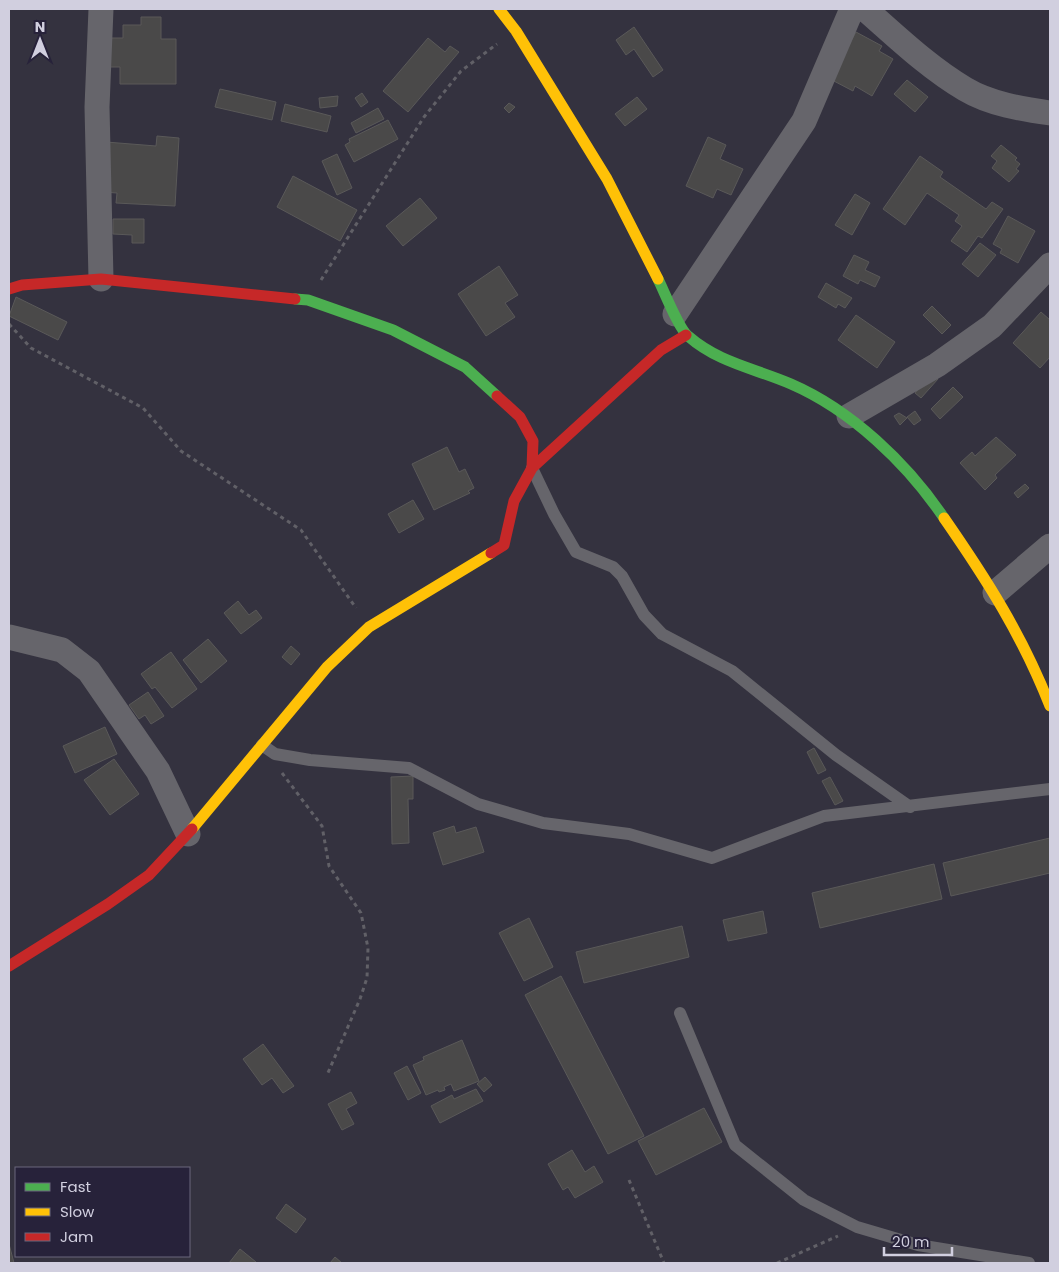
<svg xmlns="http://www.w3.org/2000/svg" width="1059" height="1272" viewBox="0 0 1059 1272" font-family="Poppins,sans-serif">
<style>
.building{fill:#4a4949;stroke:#5a5959}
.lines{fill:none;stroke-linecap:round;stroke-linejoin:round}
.path{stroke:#616067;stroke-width:3;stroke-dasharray:4 4;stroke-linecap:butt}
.lane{stroke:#66656b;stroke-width:12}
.street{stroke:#66656b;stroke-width:25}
.fast{stroke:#4caf50;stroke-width:11}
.slow{stroke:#ffc107;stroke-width:11}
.jam{stroke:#c62828;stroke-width:11}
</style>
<rect width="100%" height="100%" fill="#34323f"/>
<path class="building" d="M141,17H161V39H176V84H120V67H108V38H123V25H141Z
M634,27L663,70L653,77L634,49L626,55L616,40Z
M856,32L882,46L879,51L893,59L872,96L855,86L853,91L830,79Z
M428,38L445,52L450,46L459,52L408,112L383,91Z
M907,80L928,97L915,112L894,94Z
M220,89L276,102L272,120L215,107Z
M362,93L368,102L361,107L355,98Z
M338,96L337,106L320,108L319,98Z
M637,97L647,109L625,126L615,114Z
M509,103L515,107L509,113L504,108Z
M285,104L331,116L327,132L281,121Z
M378,108L384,119L356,133L351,123Z
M388,120L398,139L354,162L345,145L350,142L349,139Z
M157,136L179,138L175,206L116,203L117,193L103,192L106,142L156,146Z
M708,137L726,145L720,159L743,169L731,195L717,189L713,198L686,186Z
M1001,145L1017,158L1015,160L1020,164L1016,169L1019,171L1009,182L992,168L997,161L991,156Z
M337,154L352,188L337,195L322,161Z
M920,156L943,172L940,177L986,209L992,202L1003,209L982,238L978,236L967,252L951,241L962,226L955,221L959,215L927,193L905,225L883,209Z
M293,176L357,210L340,241L277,207Z
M855,194L870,203L852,235L835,225Z
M420,198L437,218L403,246L386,226Z
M1008,216L1035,231L1018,263L1000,253L1002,249L993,244Z
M113,219H144V243H132V235L113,234Z
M980,243L996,255L978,277L962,264Z
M854,255L869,262L865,270L880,277L875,287L860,280L858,284L843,276Z
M499,266L518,295L505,303L515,317L486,336L458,294Z
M826,283L852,298L845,308L838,304L836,308L818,297Z
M16,297L67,322L58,340L9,316Z
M932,306L951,325L942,334L923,315Z
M1041,312L1050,320V357L1040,368L1013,343Z
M856,315L895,342L877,368L838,340Z
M932,374L938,379L921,398L915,393Z
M953,387L963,397L940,419L931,409Z
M915,411L921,420L914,425L907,417Z
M899,413L907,418L900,425L894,416Z
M996,437L1016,455L995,475L997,478L985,490L960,463L972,452L975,456Z
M447,447L459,472L465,469L474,488L468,491L470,493L434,510L412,464Z
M1025,484L1029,488L1018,498L1014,493Z
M413,500L424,519L399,533L388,514Z
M238,601L249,615L256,610L262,618L241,634L224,613Z
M208,639L227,661L201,683L183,660Z
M291,646L300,654L291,665L282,657Z
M171,652L197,689L172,708L155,687L152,689L141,674Z
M148,692L164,716L151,724L145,715L139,719L129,705Z
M105,727L117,754L75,773L63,746Z
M814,748L826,770L818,774L807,752Z
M114,759L139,794L110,815L84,780Z
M413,776V799H408L409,843L392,844L391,777Z
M830,777L843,801L835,805L822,781Z
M454,826L456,833L476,827L484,852L443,865L433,833Z
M1050,838V873L951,896L943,863Z
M934,864L942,899L820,928L812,893Z
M763,911L767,933L728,941L723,920Z
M529,918L553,967L524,981L499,933Z
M682,926L689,957L584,983L576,952Z
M561,976L644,1136L608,1154L525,995Z
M462,1040L479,1081L454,1091L451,1084L444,1087L445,1090L439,1092L438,1090L426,1095L413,1065L424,1060L423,1057Z
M263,1044L294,1086L283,1093L272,1078L262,1085L243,1059Z
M407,1066L421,1093L408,1100L394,1073Z
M485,1077L492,1085L484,1092L477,1084Z
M476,1089L483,1101L440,1123L431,1106L452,1095L454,1099Z
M351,1092L357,1103L346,1109L354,1124L342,1130L328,1104Z
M704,1108L722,1142L656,1175L638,1141Z
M572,1150L585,1172L594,1166L603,1182L575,1198L568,1187L563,1190L548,1164Z
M286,1204L306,1219L296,1233L276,1218Z
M9,1244L14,1263H9Z
M240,1249L256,1262L255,1263H229Z
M335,1257L342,1263H330Z"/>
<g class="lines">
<path class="path" d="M321,280L424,117L461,71L497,44
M9,324L31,348L143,408L181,451L301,530L356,608
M282,773L322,826L329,866L361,913L368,948L367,978L360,999L327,1075
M629,1180L664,1263
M777,1263L838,1236"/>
<path class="lane" d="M532,468L554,514L576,552L613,567L622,576L644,615L662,634L732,671L836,755L910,807
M262,745L275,754L310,760L409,768L478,804L543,823L629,834L712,858L824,816L1050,789
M680,1013L735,1145L804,1200L857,1227L918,1245L1029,1263"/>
<path class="street" d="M865,9C897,37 928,67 965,89C990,104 1022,109 1050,113
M101,279L97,107L101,9
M675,314L804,121L852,9
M849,416L937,365L992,326L1050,265
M995,593L1050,546
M9,637L62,650L89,671L158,771L188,834"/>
<path class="fast" d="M658,279C664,291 679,329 688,336C719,363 754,368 791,384C851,410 907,463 944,518
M295,299L308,300L393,330L465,367L497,396"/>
<path class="slow" d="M499,9L516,31L607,179L658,279
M944,518C987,580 1022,635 1050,706
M192,829L327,667L369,627L491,553"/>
<path class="jam" d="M9,289L22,285L101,279L295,299
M497,396L520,417L533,441L532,468
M491,553L504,545L514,501L532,468L661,350L686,335
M9,966L108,904L149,875L192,829"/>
</g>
<rect width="1059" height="1272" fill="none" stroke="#d1cfdf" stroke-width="20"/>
<rect x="15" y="1167" width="175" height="90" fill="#27223a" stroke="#6b677c"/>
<rect x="25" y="1183" width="25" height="8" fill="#4caf50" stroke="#6b677c"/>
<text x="60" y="1192" font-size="15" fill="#d1cfdf">Fast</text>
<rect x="25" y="1208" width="25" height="8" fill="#ffc107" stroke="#6b677c"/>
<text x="60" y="1217" font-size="15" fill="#d1cfdf">Slow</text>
<rect x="25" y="1233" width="25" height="8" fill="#c62828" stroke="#6b677c"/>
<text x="60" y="1242" font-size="15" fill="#d1cfdf">Jam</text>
<g transform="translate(40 40)" stroke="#27223a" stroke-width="4" paint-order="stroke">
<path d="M0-4L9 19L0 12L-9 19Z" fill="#d1cfdf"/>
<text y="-8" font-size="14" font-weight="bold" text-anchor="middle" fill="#d1cfdf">N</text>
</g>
<path d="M884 1247v8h68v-8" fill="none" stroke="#d1cfdf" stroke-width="2.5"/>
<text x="892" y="1247" font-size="15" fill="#d1cfdf" stroke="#27223a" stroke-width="4" paint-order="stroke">20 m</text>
</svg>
